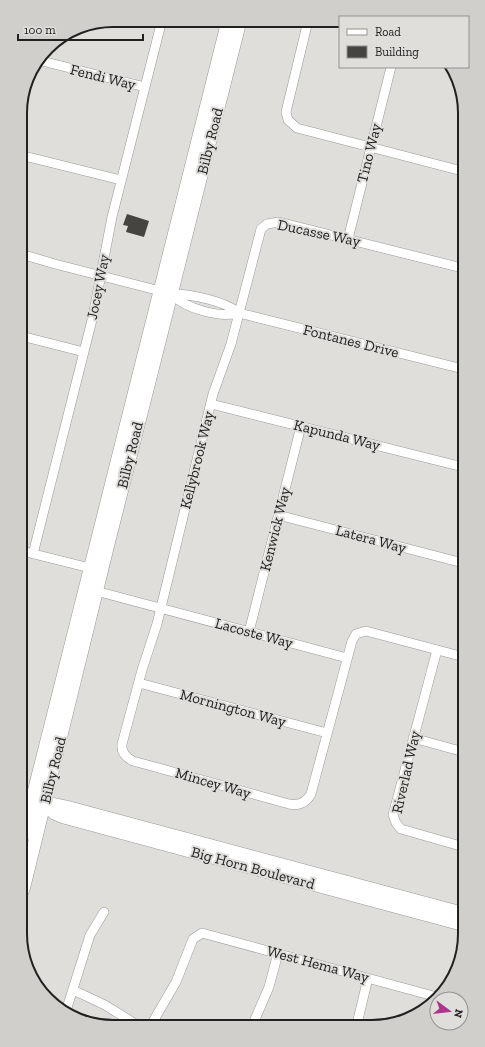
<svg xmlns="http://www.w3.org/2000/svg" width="485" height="1047" viewBox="0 0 485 1047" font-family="'Zilla Slab',serif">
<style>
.building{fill:#454441}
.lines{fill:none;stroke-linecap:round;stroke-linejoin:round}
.street-casing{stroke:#9a9996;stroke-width:10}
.secondary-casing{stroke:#9a9996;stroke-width:14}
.street{stroke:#fff;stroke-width:9}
.secondary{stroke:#fff;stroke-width:13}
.labels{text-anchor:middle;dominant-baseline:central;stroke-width:4;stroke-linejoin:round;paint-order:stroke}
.street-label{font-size:15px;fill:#21211f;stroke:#dfdedb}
.rim{fill:none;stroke:#21211f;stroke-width:2}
</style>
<rect width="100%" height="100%" fill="#dfdedb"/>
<path class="building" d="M127,214L149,221L144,237L126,232L128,226L123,225Z"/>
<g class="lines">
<g class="street-casing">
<path id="street" d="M308,21L286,112L288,120L297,128L462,171
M38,60L145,87
M20,155L121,180
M348,239L391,67
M21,254L55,264L172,294C191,294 225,301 239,313L463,369
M462,268L279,222L267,224L261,229L231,344L213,394L157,624L142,670L122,744C121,752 125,757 133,761L289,804C299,806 306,803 311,794L352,641L356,634L366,631L464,657
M172,294C185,309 220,318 239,313
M21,336L84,352
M211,404L463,467
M278,515L463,563
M22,551L90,568
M33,554L93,316L112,217L162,20
M96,591L347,658
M249,632L301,426
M437,650L393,815L396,823L401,829L464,847
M139,683L327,733
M413,738L464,752
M73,990L105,1005L137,1025
M66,1011L90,935L104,912
M253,1024L269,987L278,953
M357,1024L368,978
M151,1025L176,982L193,939L202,933L437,997"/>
</g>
<g class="secondary-casing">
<path id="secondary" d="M37,801L66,807L465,914
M45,803L54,813L64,817L465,925
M23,836L228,21
M23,890L107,548L240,21"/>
</g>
<use href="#street" class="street"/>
<use href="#secondary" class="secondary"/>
</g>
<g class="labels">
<g class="street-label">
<text transform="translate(103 77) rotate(14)">Fendi Way</text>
<text transform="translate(210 141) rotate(-76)">Bilby Road</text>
<text transform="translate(369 153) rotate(-76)">Tino Way</text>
<text transform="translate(319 233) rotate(12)">Ducasse Way</text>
<text transform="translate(98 287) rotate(-79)">Jocey Way</text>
<text transform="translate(351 341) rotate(14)">Fontanes Drive</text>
<text transform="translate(337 435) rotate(14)">Kapunda Way</text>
<text transform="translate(130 455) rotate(-76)">Bilby Road</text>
<text transform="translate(197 460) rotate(-76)">Kellybrook Way</text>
<text transform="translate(275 529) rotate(-76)">Kenwick Way</text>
<text transform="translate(371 539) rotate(15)">Latera Way</text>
<text transform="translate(254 633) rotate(15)">Lacoste Way</text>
<text transform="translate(233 708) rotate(15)">Mornington Way</text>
<text transform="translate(53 770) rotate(-76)">Bilby Road</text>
<text transform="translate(406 772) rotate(-77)">Riverlad Way</text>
<text transform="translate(213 783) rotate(16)">Mincey Way</text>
<text transform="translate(253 868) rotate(15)">Big Horn Boulevard</text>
<text transform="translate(318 964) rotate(15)">West Hema Way</text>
</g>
</g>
<path d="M0 0H485V1047H0ZM113 27H372A86 86 0 0 1 458 113V934A86 86 0 0 1 372 1020H113A86 86 0 0 1 27 934V113A86 86 0 0 1 113 27Z" fill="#d0cfcc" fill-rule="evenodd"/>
<path class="rim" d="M113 27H372A86 86 0 0 1 458 113V934A86 86 0 0 1 372 1020H113A86 86 0 0 1 27 934V113A86 86 0 0 1 113 27Z"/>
<rect x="339" y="16" width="130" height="52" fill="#dfdedb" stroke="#939290"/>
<rect x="347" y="29" width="20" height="6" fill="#ffffff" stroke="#939290"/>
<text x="375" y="36" font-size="12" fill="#21211f">Road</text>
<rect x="347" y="46" width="20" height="12" fill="#454441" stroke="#939290"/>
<text x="375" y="56" font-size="12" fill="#21211f">Building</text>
<g transform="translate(449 1011) rotate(105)"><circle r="19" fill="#dfdedb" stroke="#939290"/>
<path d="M0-3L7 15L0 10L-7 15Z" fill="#ac3489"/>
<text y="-6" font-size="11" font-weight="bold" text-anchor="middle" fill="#21211f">N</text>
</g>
<path d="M18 34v6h125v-6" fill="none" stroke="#21211f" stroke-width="2"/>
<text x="24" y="34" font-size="12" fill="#21211f" stroke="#dfdedb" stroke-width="3" paint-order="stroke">100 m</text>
</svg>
